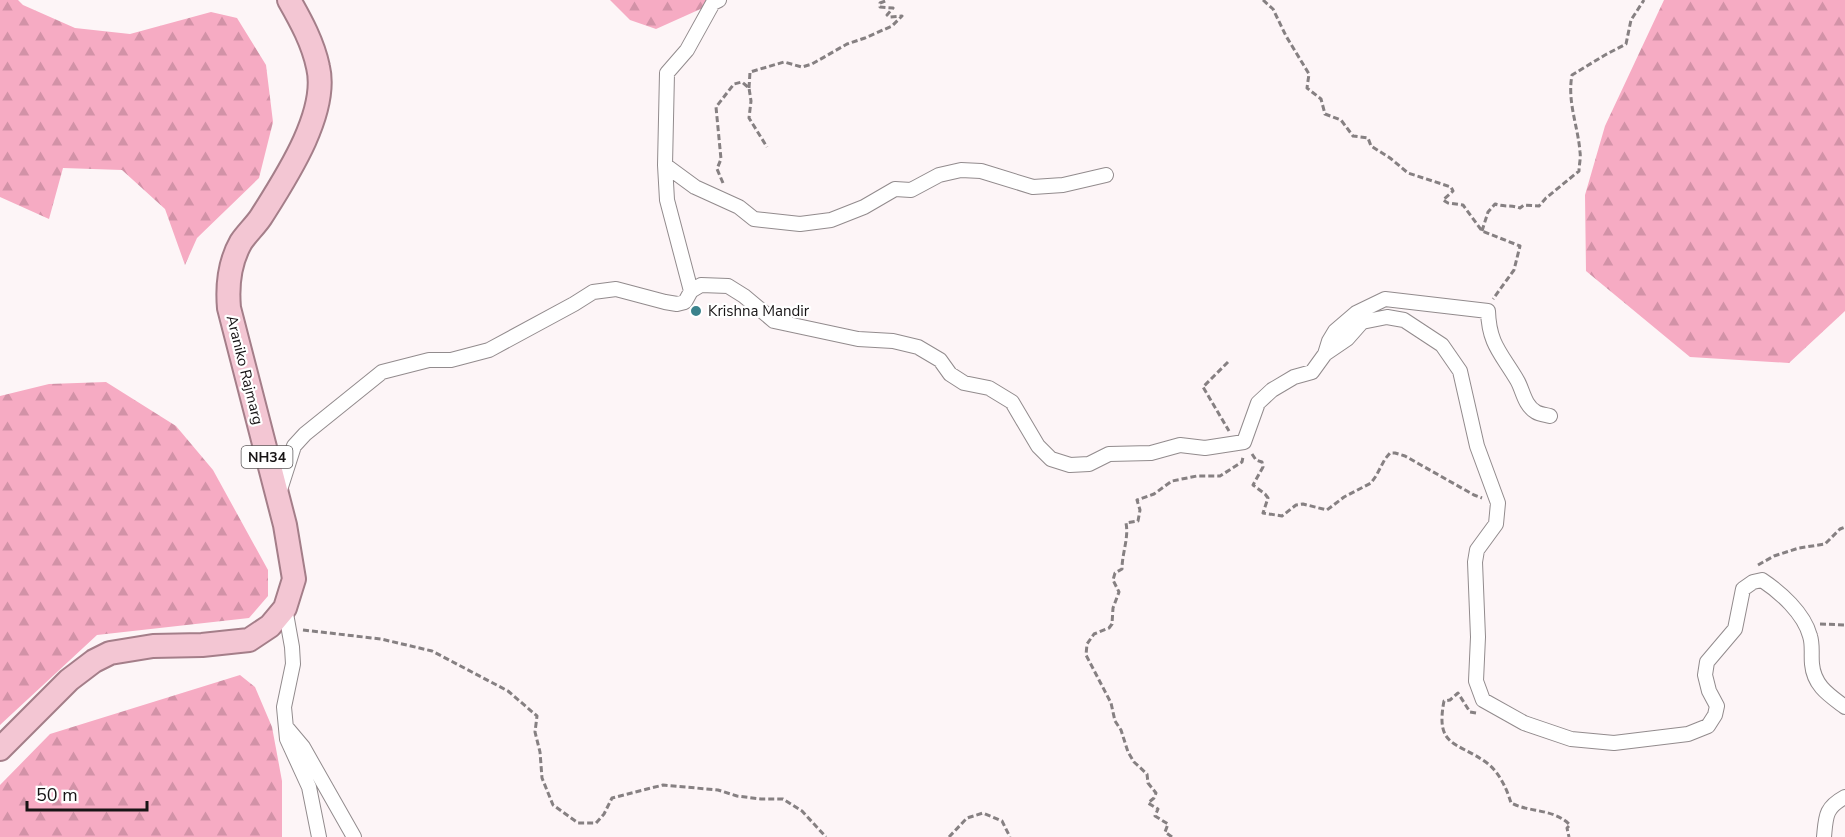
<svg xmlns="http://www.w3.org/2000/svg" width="1845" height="837" viewBox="0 0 1845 837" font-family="'Nunito Sans',sans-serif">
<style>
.forest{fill:url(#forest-firs)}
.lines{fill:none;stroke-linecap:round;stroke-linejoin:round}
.minor-casing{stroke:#928b8d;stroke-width:16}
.trunk-casing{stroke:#a47e89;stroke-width:26}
.path{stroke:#868082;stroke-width:3;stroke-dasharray:6 3;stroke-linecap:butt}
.minor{stroke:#fff;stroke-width:14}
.trunk{stroke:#f3c6d3;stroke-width:22}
.poi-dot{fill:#3b828c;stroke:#fff;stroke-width:2}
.labels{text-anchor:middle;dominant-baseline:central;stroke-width:4.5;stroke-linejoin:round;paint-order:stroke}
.shield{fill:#fff;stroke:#5d5a5b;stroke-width:1.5}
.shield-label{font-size:14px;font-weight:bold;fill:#171415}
.poi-label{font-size:15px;fill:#171415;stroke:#fff;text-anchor:start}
.street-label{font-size:15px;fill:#171415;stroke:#fff}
</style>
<defs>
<pattern id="forest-firs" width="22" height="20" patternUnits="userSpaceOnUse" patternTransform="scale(1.5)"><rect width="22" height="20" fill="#f6abc3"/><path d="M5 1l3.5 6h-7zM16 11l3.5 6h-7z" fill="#d292a7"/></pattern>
</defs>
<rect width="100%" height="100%" fill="#fdf5f7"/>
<path class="forest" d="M0,0H18L23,5L75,28L130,34L211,12L237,18L266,65L273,122L259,178L197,238L185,265L165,209L122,170L63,168L49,219L0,197Z
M610,0H710L705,7L656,29L630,20Z
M1664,0H1845V311L1789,363L1690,357L1586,271L1585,195L1605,126Z
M106,382L176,426L213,470L268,570V596L249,618L97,635L0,725V396L49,384Z
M240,675L255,687L272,727L282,781V837H0V785L50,734Z"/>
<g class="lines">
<g class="minor-casing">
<path id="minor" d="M665,165L695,187L739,207L754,219L800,224L831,220L864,207L895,189L911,190L939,175L961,170L981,171L1033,187L1063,185L1106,175
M691,291L701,285L728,286L744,296L774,321L858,339L893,341L918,347L940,360L950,374L964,383L989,388L1012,402L1038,446L1051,459L1070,465L1089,464L1109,454L1151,453L1180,445L1205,448L1244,442L1258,403L1272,390L1294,377L1312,372L1325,354L1347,339L1362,322L1387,317L1404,320L1442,345L1460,371L1477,446L1498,503L1496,524L1477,550L1475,562L1478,637L1476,681L1483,700L1524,723L1571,739L1614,743L1688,734L1708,726L1715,715L1717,706L1709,691L1705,675L1707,662L1735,629L1743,589L1753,582L1762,580C1780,592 1804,613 1810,636C1813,645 1811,655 1812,664C1814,686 1829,695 1845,707
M1325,354L1329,341L1335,331L1356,313L1385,299L1488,311C1489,344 1501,353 1517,380C1523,390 1524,405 1536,412C1539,414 1546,415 1550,416
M279,493L294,446L305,434L382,372L429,360H451L489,350L574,304L593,292L616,289L665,302L677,304L685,302L691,291L667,200L665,165L667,73L687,50L713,3L719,0
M285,608L292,647L293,664L284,707L287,739L309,787L319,837
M287,728L303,747L354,837
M1824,837C1826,816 1825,808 1845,797"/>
</g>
<g class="trunk-casing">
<path id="trunk" d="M0,749L69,680L94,661L110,653L153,646L202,645L249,640L270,626L285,608L294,579L285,525L229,308C227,285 229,263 241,242C247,233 255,226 261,217C285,179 329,113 318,67C313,43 301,21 289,0"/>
</g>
<path class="path" d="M1263,0L1273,9L1286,36L1309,74L1307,88L1321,99L1325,114L1341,120L1353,136L1368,138L1371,146L1390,158L1408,173L1451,187L1453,191L1443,200L1448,203L1463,205L1482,231L1520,246L1514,270L1493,299
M749,88L750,72L784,62L802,67L812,64L847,44L865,38L892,26L902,16L890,17L887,15L893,8L880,7V3L888,0
M723,183L717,169L721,159L716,107L734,84L742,82L749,88L751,101L749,118L767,147
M1482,231L1488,212L1495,204C1504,207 1511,205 1520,208L1524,205L1539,206L1546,198L1579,171C1579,165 1581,158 1580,152C1578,126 1567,102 1572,75L1605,55L1626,44L1631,20L1644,0
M1228,362L1203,387L1229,431
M1252,454L1256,460L1262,462L1263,467L1253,485L1265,494L1268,498L1263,513L1282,516L1296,505L1303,504L1327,510L1344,497L1371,483L1376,476L1385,459L1390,453H1395L1405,456L1474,495L1482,498
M1758,565L1774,556L1799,548L1825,544L1840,529L1845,527
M1820,624L1845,625
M303,630L381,639L432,651L508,691L537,716L535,732L540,752L542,778L553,805L578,823H596L604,814L612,798L663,785L718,790L737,796L761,799H783L802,811L826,837
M1476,713L1470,712L1458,693L1450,700L1444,701C1435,748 1457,741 1487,763C1499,772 1507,789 1511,803C1531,813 1553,808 1570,825L1567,828L1569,837
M949,837L967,818L983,813L1002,821L1010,837
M1172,837L1165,832L1168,824L1155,816L1158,809L1148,803L1154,798L1156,793L1148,783L1147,774L1134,762L1128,752L1121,730L1115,721L1111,703L1086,655L1087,644L1094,634L1109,628L1112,624L1113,608L1119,592L1113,580L1115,573L1122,569C1122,553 1129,538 1126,523L1138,521L1140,510L1137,500L1154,494L1172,481L1197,476H1220L1242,462L1243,457"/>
<use href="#minor" class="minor"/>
<use href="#trunk" class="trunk"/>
</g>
<circle class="poi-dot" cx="696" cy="311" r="6"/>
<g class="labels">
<rect class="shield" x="241.5" y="446" width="51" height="22" rx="4.5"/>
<g class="shield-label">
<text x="267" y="457">NH34</text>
</g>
<g class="poi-label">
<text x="708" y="311">Krishna Mandir</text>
</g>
<g class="street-label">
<text transform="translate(245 370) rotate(76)">Araniko Rajmarg</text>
</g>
</g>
<path d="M27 801v9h120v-9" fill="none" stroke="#171415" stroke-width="3"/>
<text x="36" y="801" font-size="18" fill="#171415" stroke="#ffffff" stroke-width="4.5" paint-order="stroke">50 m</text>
</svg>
